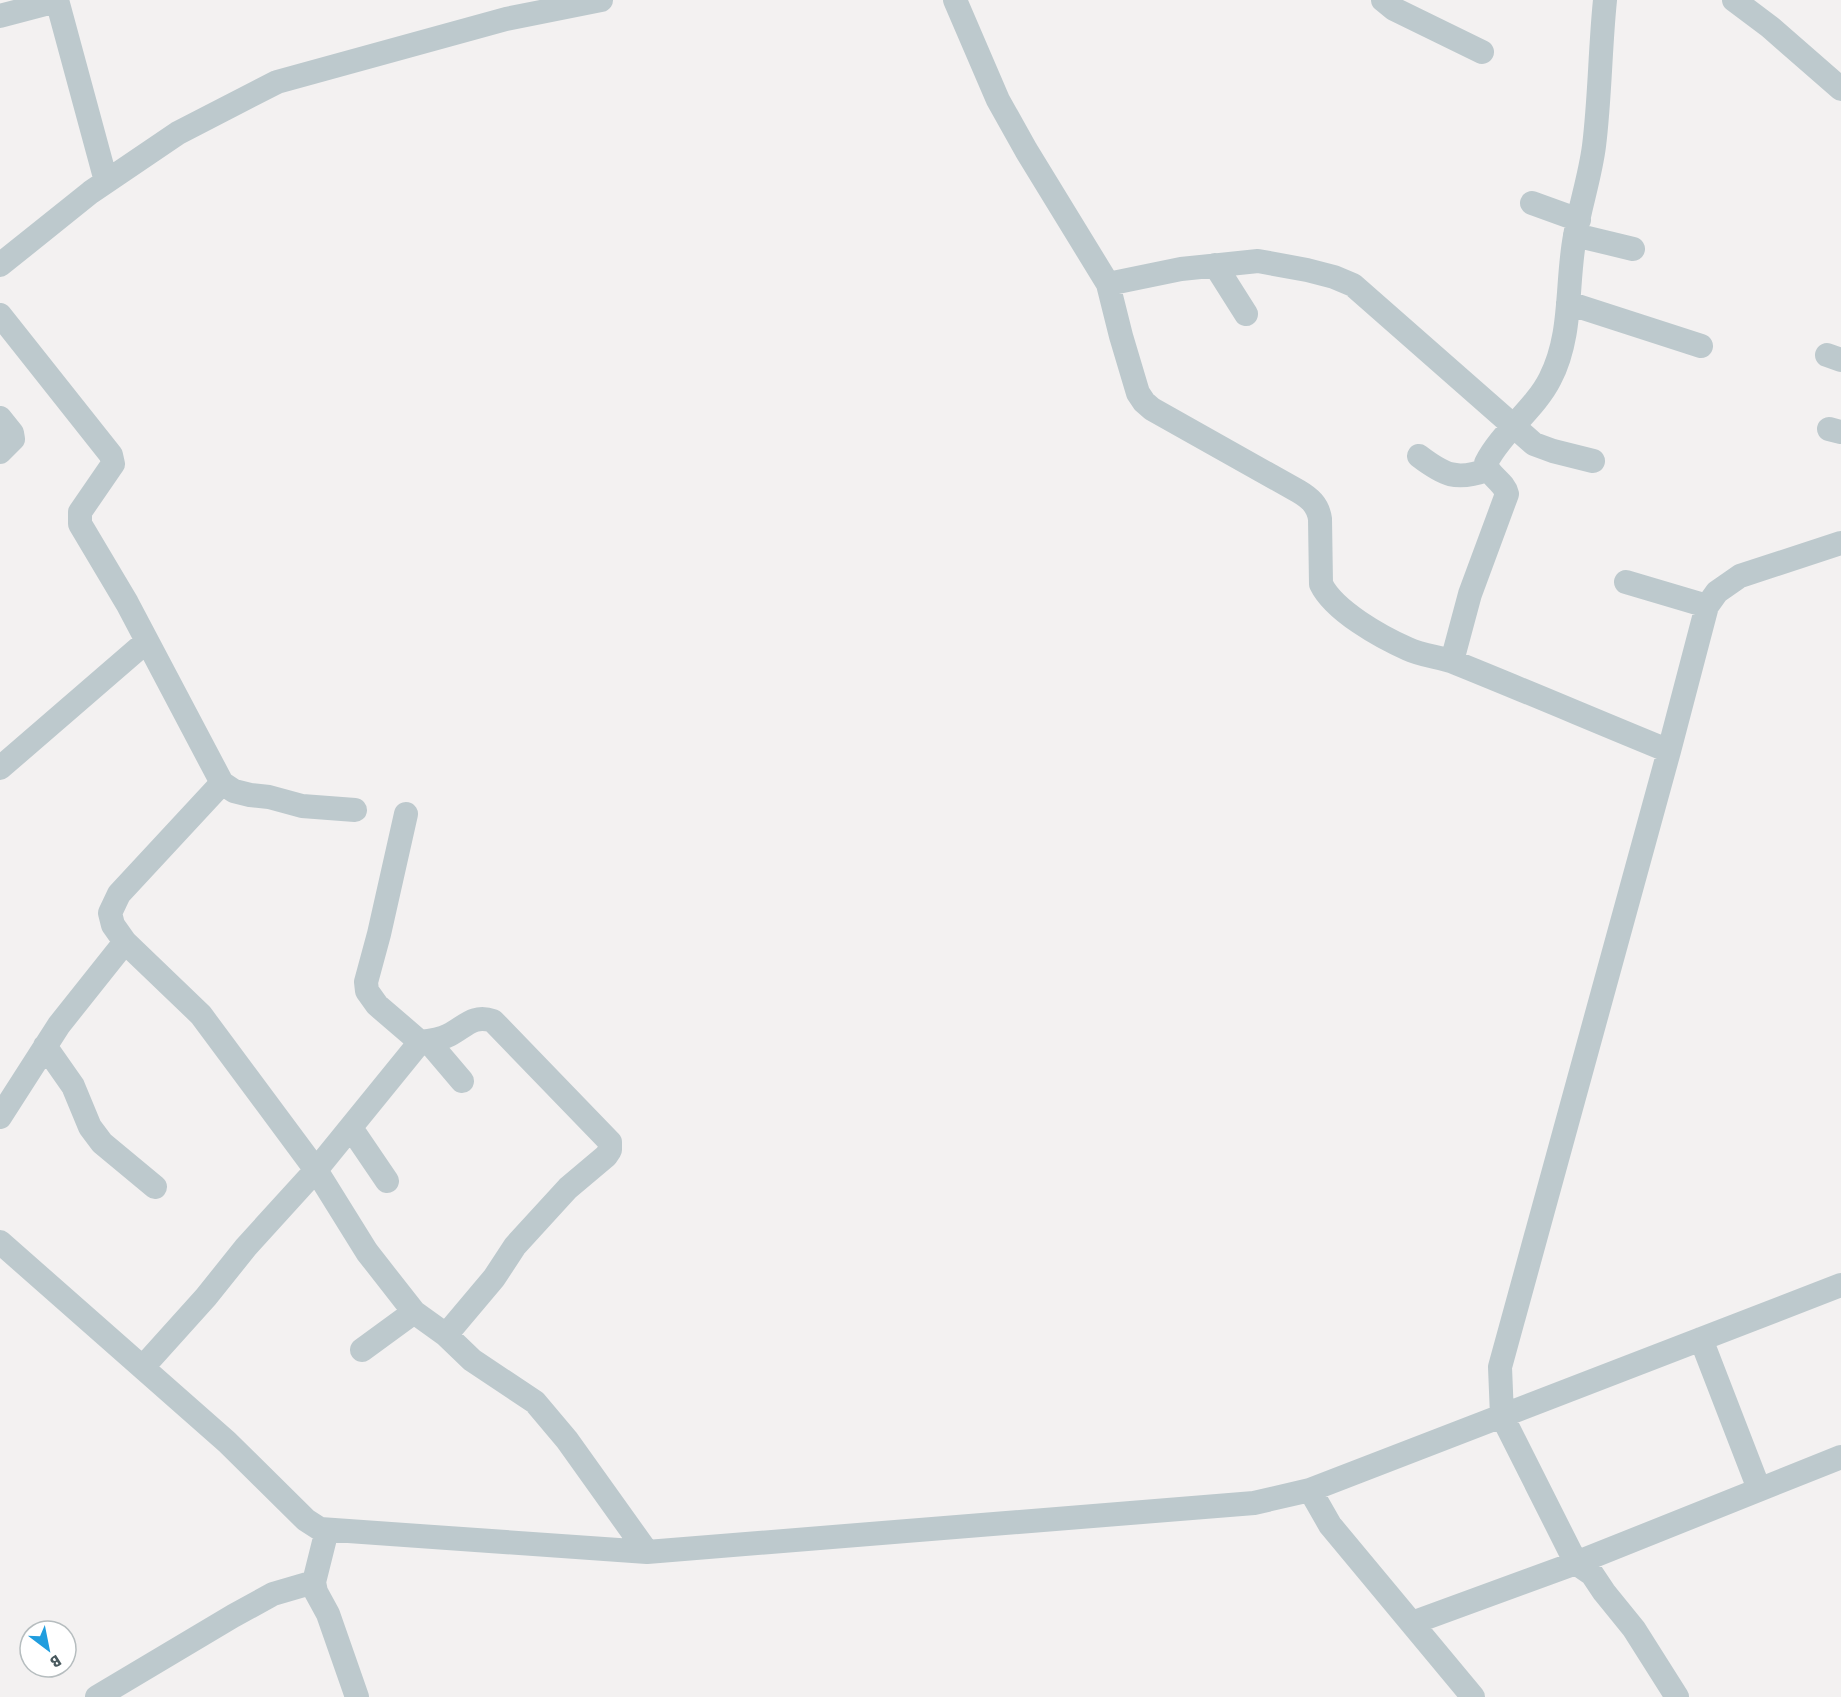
<svg xmlns="http://www.w3.org/2000/svg" width="1841" height="1697" viewBox="0 0 1841 1697" font-family="'Fira Sans Condensed',sans-serif">
<style>
.lines{fill:none;stroke-linecap:round;stroke-linejoin:round}
.minor{stroke:#bdc9cd;stroke-width:24}
</style>
<rect width="100%" height="100%" fill="#f3f1f1"/>
<g class="lines">
<path class="minor" d="M57,0L106,181
M955,0L998,100L1026,150L1108,284L1121,336L1138,393L1144,402L1152,409L1298,491C1310,498 1318,505 1320,519L1321,584C1334,611 1381,637 1408,649C1423,656 1441,657 1456,663C1528,692 1598,722 1669,751
M1383,0L1394,9L1482,52
M1734,0L1770,27L1841,89
M0,16L57,1
M1532,203L1579,220
M1575,235L1633,249
M0,265L91,192L178,133L277,82L506,19L601,0
M1215,265L1246,314
M1108,284L1181,269L1258,261L1307,270L1334,277L1353,285L1534,444L1553,451L1593,461
M1568,303L1701,346
M0,315L111,455L113,464L80,512V524L127,603L222,783
M1827,355L1841,360
M0,418L12,433L13,439L0,452
M1829,429L1841,432
M1419,456C1444,475 1456,481 1487,470
M1626,582L1707,606
M1452,661L1470,594L1507,494C1504,481 1488,476 1486,463C1501,433 1535,409 1550,379C1573,335 1566,283 1575,236C1580,206 1590,177 1594,146C1600,98 1600,49 1605,0
M0,768L147,641
M406,814L379,934L366,982L367,991L377,1005L420,1042L316,1170L367,1252L414,1312L446,1335L472,1360L535,1402L567,1440L647,1552
M428,1041L462,1081
M420,1042C430,1041 440,1040 449,1035C465,1027 473,1014 493,1021L610,1142V1150L606,1156L568,1188L515,1246L494,1278L446,1335
M45,1046L73,1086L90,1127L102,1143L155,1187
M0,1117L59,1025L125,942
M351,1128L387,1181
M0,1242L227,1442L306,1520L320,1529L647,1552L1254,1503L1310,1490L1841,1285
M1701,1339L1759,1489
M362,1350L414,1312
M143,1367L206,1297L246,1247L316,1170L201,1015L125,942L113,925L110,913L119,894L222,783L234,791L250,795L269,797L302,806L355,810
M1310,1490L1330,1525L1473,1697
M327,1530L314,1582L316,1592L328,1614L357,1697
M1412,1623L1576,1563L1841,1457
M97,1697L233,1616L273,1594L314,1582
M1677,1697L1634,1629L1604,1592L1592,1574L1576,1563L1502,1416L1500,1367L1669,751L1707,606L1717,592L1740,576L1841,543"/>
</g>
<g transform="translate(48 1649) rotate(148)"><circle r="28" fill="#ffffff" stroke="#b6bdbf" stroke-width="1.5"/>
<path d="M0-4.5L10 22L0 15L-10 22Z" fill="#209dde"/>
<text y="-9" font-size="16" font-weight="bold" text-anchor="middle" fill="#49595e">B</text>
</g>
</svg>
